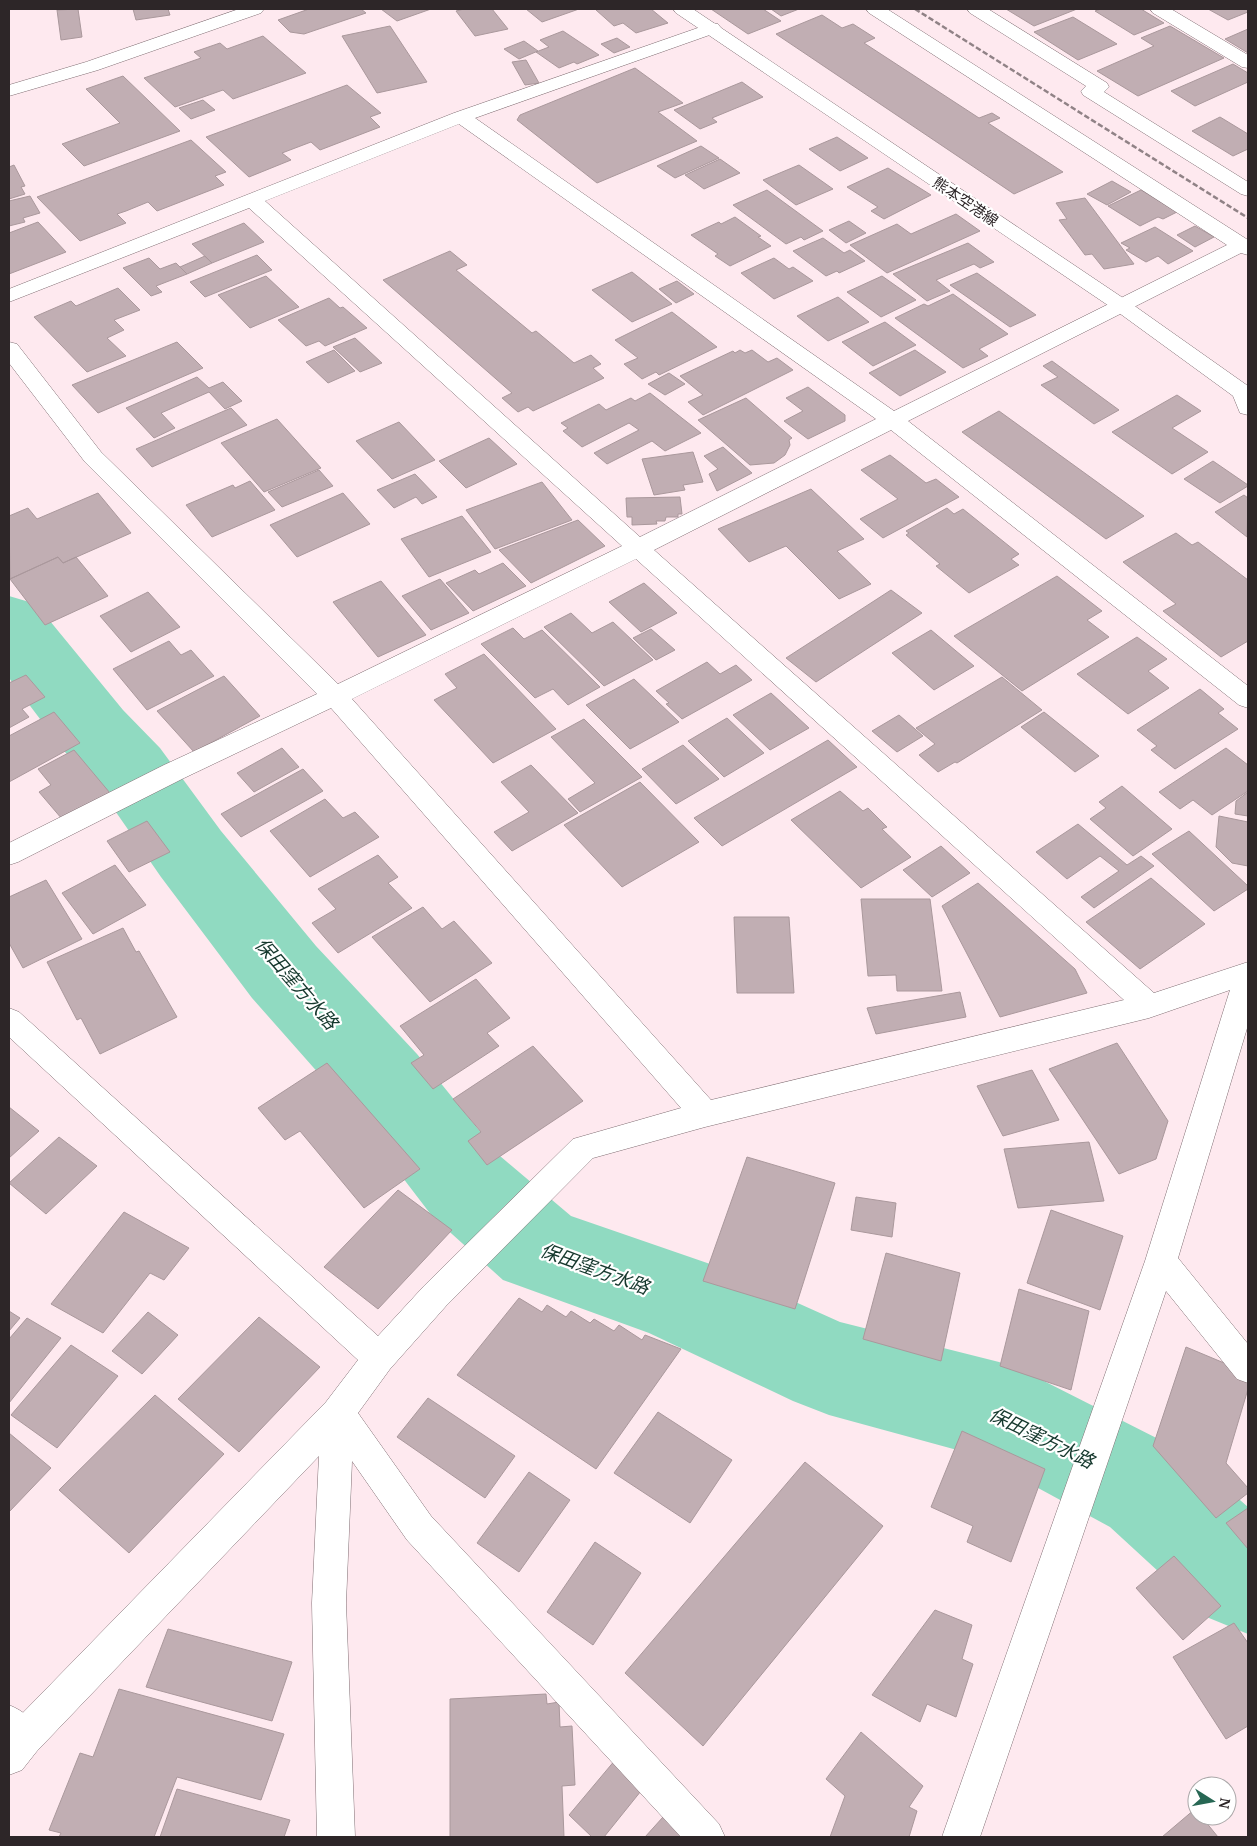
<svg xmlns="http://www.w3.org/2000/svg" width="1257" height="1846" viewBox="0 0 1257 1846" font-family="'PT Serif','Noto Sans JP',serif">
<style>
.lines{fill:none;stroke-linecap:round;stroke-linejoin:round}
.river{fill:#90dac1;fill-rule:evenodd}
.building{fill:#c1aeb3;stroke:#aa989c}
.street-casing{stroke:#816f74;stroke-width:1}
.secondary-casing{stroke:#816f74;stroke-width:1}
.street{fill:#fff;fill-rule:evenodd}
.secondary{fill:#fff;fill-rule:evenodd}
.rail{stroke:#908286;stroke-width:2.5;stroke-dasharray:5.5 2.5;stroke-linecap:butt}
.labels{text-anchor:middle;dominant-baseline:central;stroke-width:4.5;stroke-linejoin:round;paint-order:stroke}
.far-street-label{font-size:15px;fill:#2d2628;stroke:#fff}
.water-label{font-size:19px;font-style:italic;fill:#15382d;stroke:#fff}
</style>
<rect width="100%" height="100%" fill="#fee9ef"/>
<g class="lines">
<path class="river" d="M9,596L36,604L123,710L160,748L221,831L316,946L417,1054L500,1156L571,1216L713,1265L840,1322L999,1362L1036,1377L1186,1453L1248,1507V1634L1209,1618L1110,1527L979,1456L829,1415L793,1401L649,1333L503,1280L432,1216L351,1110L252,998L161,877L102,792L65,752L9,678Z"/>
</g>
<path class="building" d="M78,9L82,37L61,40L57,10Z
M133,9H168L170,15L136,20Z
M309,9H361L366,13L304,34L290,32L278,20Z
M381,9H431L397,21Z
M464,9H492L508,29L475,36L456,11Z
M526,9H579L542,22Z
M599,9H651L668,23L636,33L623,23L614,26L596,10Z
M711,9H763L781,21L748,34Z
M771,9H799L781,16Z
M1006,9H1077L1034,26Z
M1101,9H1141L1164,23L1134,35L1095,11Z
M1208,9H1248V12L1228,20Z
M822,15L842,28L853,24L875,38L864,43L979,118L992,113L1000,118L988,123L1063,172L1014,194L776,34Z
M1073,17L1117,44L1078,60L1034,32Z
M390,26L427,82L377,93L342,36Z
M1170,26L1224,58L1138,96L1097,71L1154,46L1141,38Z
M1248,29V53L1225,39Z
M563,31L599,55L577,64L574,62L559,68L536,52L549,47L540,40Z
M263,36L306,73L233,99L223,90L175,107L144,78L201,58L194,52L220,43L227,49Z
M617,38L630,47L614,53L601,44Z
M524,41L538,51L519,59L504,49Z
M526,60L539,83L525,85L512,62Z
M1233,64L1248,73V82L1195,106L1171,91Z
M635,68L683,103L658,112L697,141L597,183L517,120L520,115Z
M123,76L180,131L84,166L62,144L120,123L86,89Z
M742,82L763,97L712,118L717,122L700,129L674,110Z
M347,85L381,113L370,117L380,127L320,150L311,142L282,153L291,160L249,177L206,137Z
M203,100L215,110L191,119L179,108Z
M1220,117L1248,134V149L1233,156L1192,131Z
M837,137L868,158L840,171L809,149Z
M191,140L226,172L215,176L224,185L157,211L148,202L126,211L117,214L126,223L80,241L37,197Z
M701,146L719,158L675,178L657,166Z
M720,159L740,173L704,189L685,175Z
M14,165L25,186L21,187L25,194L9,199V167Z
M799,165L833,189L796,205L763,180Z
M888,168L931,195L884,219L871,211L878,207L847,187Z
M1112,181L1131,192L1107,205L1087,194Z
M767,190L823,231L804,240L801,237L786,244L733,205Z
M1141,190L1177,212L1163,219L1158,217L1140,226L1108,206Z
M30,196L40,213L23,218L25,222L9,226V201Z
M1085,198L1134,264L1104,269L1092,254L1085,255L1059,220L1067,219L1056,203Z
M956,214L980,231L887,273L850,245L897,224L911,234Z
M735,217L761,236L758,237L771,246L730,266L715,256L718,254L691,235L719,222L721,224Z
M849,221L866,233L846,243L829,230Z
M38,222L66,252L9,274V233Z
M244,223L264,242L212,263L192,244Z
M1195,226L1214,237L1195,247L1177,235Z
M1155,227L1193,251L1168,264L1158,256L1146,262L1126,250L1130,248L1121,243Z
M823,238L844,253L850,250L865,261L839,273L837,271L826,276L793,251Z
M968,243L994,262L980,268L974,264L936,280L950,291L927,301L893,274Z
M450,251L467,265L456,270L532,333L536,331L574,363L591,355L601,364L593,368L604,378L533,411L528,407L518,412L502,398L512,393L383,280Z
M257,255L272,270L205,297L190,282Z
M205,256L212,263L187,274L180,267Z
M149,258L160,269L176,263L187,274L156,286L162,292L151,296L123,268Z
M774,258L789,269L793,267L813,281L774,299L741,273Z
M632,272L672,304L632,322L592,290Z
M977,273L1036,315L1010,327L950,285Z
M266,276L299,307L250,328L218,295Z
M882,276L916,300L881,317L847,292Z
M677,281L694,294L676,303L659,289Z
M118,288L140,310L114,320L124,330L107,338L126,356L87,372L34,317L71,301L76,306Z
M953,294L1008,334L979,349L988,356L963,368L895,318L924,304L928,306Z
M838,297L869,322L828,341L797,316Z
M329,298L340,308L343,307L367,328L325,346L319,341L306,346L278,320Z
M672,312L717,347L659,375L656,372L642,379L624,364L638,358L615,340Z
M885,322L916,345L873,366L842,342Z
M355,338L382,363L360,372L333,347Z
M177,342L203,368L98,413L72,385Z
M334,350L355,371L328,383L306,362Z
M740,350L745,353L752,350L768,362L777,358L793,370L703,415L688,402L703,395L680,376L733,351L735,353Z
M915,350L946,372L900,396L869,373Z
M1052,361L1119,410L1094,424L1041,385L1058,377L1043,366Z
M669,373L685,384L665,395L648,384Z
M197,377L209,388L223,382L242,401L225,409L209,392L161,413L175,428L154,438L126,408Z
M808,387L845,415V421L808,439L784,421L803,411L786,398Z
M650,393L701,433L665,451L652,441L607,464L594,453L639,430L629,423L582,447L563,431L568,428L561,423L599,404L606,410L631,398L635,401Z
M1177,395L1201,411L1172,428L1208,452L1172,474L1112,432Z
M746,398L792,438L789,440L790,445L785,455L774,463L750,465L698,420Z
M231,408L247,425L152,467L136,449Z
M999,411L1144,516L1106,539L962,432Z
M277,419L321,468L264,492L221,443Z
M399,422L435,460L392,479L356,441Z
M489,438L517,464L466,488L439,461Z
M723,447L752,473L717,491L709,474L718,469L704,456Z
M693,452L703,482L683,485L685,490L654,495L642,459Z
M890,455L926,483L936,479L959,497L883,538L860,519L898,499L861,470Z
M1213,461L1248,485V486L1220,503L1184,479Z
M319,470L333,486L282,507L268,492Z
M415,474L437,497L422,504L416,497L394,508L377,490Z
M250,481L275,510L212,537L186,505L233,485L235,488Z
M542,482L572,520L495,549L466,510Z
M811,489L864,539L837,551L871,584L839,599L786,546L749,562L718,529Z
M98,493L131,533L63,563L58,557L10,579L9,516L28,508L37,519Z
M343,493L370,524L297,557L270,525Z
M1244,495L1248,498L1247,537L1215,512Z
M680,497L682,514H678V517H666L665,521H656L657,524L632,525V517H627L626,498Z
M947,508L954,514L963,509L1019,554L1011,559L1019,565L969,593L936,566L940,564L906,535L909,533L906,531Z
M462,516L491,552L429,577L401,539Z
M578,520L605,546L531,583L499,550Z
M1176,533L1192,545L1198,542L1248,580V641L1221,657L1163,611L1176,604L1123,562Z
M58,557L63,563L76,557L108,596L45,625L10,579Z
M503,563L526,586L473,611L446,583L475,570L479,574Z
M1057,576L1102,611L1087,620L1109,637L1022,691L954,636Z
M440,579L469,613L431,630L402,596Z
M381,581L426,635L378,657L333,602Z
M644,583L677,613L641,632L609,602Z
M891,590L922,613L816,682L786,658Z
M148,592L180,627L131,652L100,616Z
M571,613L592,633L613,622L653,660L604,686L544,627Z
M513,628L524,639L542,630L600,687L568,705L553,689L535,698L481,644Z
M651,629L675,650L656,660L633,638Z
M931,630L974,666L934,690L892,653Z
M1137,637L1167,659L1148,671L1169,688L1128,714L1077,674Z
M169,641L181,655L191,650L214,676L147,710L113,669Z
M484,654L556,729L493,763L434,700L457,688L445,674Z
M707,662L720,674L736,665L752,680L682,719L666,704L669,703L656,691Z
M26,675L45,697L22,709L29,717L9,728V683Z
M224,676L260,716L194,752L157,711Z
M1002,677L1042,710L957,763L955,762L938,772L919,755L935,744L916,728Z
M634,679L679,722L630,749L586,705Z
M1200,689L1224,709L1218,713L1238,729L1175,769L1151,750L1157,746L1137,730Z
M771,693L809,728L770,750L733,715Z
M54,712L80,743L9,782V736Z
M1044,712L1099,756L1075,772L1021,727Z
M899,715L923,736L897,752L872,731Z
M727,718L764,753L724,777L688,741Z
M584,719L642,777L580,812L568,799L595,783L551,737Z
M828,740L857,767L722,846L694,818Z
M683,745L719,779L676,804L642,769Z
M282,748L299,767L254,792L237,773Z
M1226,748L1248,765V791L1212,815L1193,800L1180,809L1159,792Z
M74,750L110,793L62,819L39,792L51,785L38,769Z
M531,765L578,813L512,851L494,832L529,812L501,782Z
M303,769L323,791L241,837L221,814Z
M640,782L699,842L622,887L564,825Z
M1122,786L1172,829L1133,856L1090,819L1106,808L1099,802Z
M840,791L863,811L868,808L887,827L882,829L911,857L861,888L791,820Z
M1248,792V816L1235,814L1236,801Z
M325,799L343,818L355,812L379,837L310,877L270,831Z
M1219,816L1248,822V866L1232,863L1216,847Z
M147,821L170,852L129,872L107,841Z
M1078,824L1127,865L1141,856L1154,866L1094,908L1081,897L1119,871L1100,856L1067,879L1036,852Z
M1189,831L1248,886V889L1214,911L1152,854Z
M941,846L970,873L932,897L903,870Z
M378,855L398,877L388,883L412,908L338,953L312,923L336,909L318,889Z
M115,865L146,905L93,934L62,893Z
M1151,878L1205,924L1140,969L1086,922Z
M46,880L82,939L23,968L9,943V897Z
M978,883L1075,969L1087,993L1000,1017L942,906Z
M861,899H930L942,991H897L896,975L868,976Z
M423,907L442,929L454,921L492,963L430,1002L372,937Z
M734,917H789L794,993H737Z
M123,928L136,952L139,951L177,1017L100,1054L81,1018L77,1020L47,962Z
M476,979L510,1018L487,1033L499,1046L433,1089L411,1063L424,1055L400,1026Z
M960,992L966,1017L876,1034L867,1008Z
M1117,1043L1168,1121L1156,1159L1119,1174L1049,1069Z
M533,1046L583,1101L487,1165L468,1141L481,1132L453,1099Z
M327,1063L420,1169L364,1208L300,1131L285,1140L258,1108Z
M1032,1070L1059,1120L1003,1136L977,1086Z
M9,1107L39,1131L9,1158Z
M59,1137L97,1166L46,1214L9,1183Z
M1089,1142L1104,1201L1018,1208L1004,1149Z
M747,1157L835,1183L795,1309L703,1281Z
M398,1190L452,1230L378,1309L324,1267Z
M856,1197L896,1203L892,1237L851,1230Z
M1051,1210L1123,1236L1100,1310L1027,1283Z
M124,1212L189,1248L164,1280L150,1273L103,1333L51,1304Z
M886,1253L960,1273L941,1361L863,1339Z
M1019,1289L1089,1311L1071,1390L1000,1366Z
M519,1298L542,1312L547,1305L566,1317L571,1311L590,1323L594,1319L614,1331L619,1325L642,1340L645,1335L681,1349L596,1469L457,1375Z
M9,1311L20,1318L9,1331Z
M148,1312L178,1335L142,1374L112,1351Z
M259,1317L320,1367L239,1452L178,1399Z
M27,1318L61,1338L9,1403V1339Z
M71,1345L118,1376L57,1448L11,1415Z
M1186,1347L1248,1373V1389L1226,1463L1248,1488V1493L1216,1518L1153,1446Z
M155,1395L224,1454L129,1553L59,1490Z
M428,1398L515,1456L485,1498L397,1437Z
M658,1412L732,1460L690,1523L614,1473Z
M962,1431L1045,1469L1011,1562L967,1542L973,1526L931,1507Z
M9,1433L51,1468L9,1512Z
M805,1462L883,1526L703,1746L625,1673Z
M529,1472L570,1500L519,1572L477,1543Z
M1248,1508V1549L1226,1523Z
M595,1542L641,1573L593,1645L547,1612Z
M1174,1556L1221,1606L1183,1640L1136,1588Z
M935,1610L972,1625L962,1659L973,1664L956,1717L927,1704L920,1722L872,1695Z
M1234,1623L1248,1643V1726L1226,1739L1173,1657Z
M168,1629L292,1662L272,1721L146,1687Z
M119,1689L284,1734L261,1800L177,1777L154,1837H59L61,1833L49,1830L80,1753L93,1757Z
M546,1694L547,1704L559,1702L560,1727L572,1726L575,1785L562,1786L564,1837H450V1699Z
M861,1732L923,1786L909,1807L917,1811L909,1837H830L845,1796L826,1779Z
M616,1759L645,1786L604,1837H592L569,1815Z
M177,1789L290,1820L284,1837H160Z
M672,1807L701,1837H645Z
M1195,1809L1197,1816H1201L1218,1837H1162Z"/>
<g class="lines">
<g class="street-casing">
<path id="street" d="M866,9H887L1248,240V255L1241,253L908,421L1248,686V708L1239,705L891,430L654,550L1154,993L1248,962V1025L1178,1258L1248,1344V1383L1237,1379L1166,1291L980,1837H942L1145,1261L1230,990L1149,1018L705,1127L593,1158L446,1306L390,1369L358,1413L431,1516L719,1824L725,1837H681L407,1540L352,1461L346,1603L355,1837H317L312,1603L319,1456L37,1751L22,1770L9,1775V1728L11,1725L326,1402L358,1360L9,1037V1008L19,1012L378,1336L424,1286L573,1139L681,1108L331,708L182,779L18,862L9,865V843L164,765L317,694L85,462L9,363V342L17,344L101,452L338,684L622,546L249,208L9,302V289L454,113L712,23L718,24L721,28L718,32L475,118L894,411L1227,245L869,13ZM459,124L876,419L640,537L265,201ZM636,559L1124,1000L711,1100L352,699Z
M967,9H988L1107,83L1109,87L1104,92L1248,182V196L1241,194L1083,95L1081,91L1086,86L970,13Z
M1150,9H1171L1248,55V68L1242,67L1153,13Z
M1242,384L1248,386V415L1240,413L1231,391L1234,386Z"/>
</g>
<g class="secondary-casing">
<path id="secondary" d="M239,9H264L261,13L98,70L9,96V85L86,62Z
M673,9H693L1129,302L1248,386V403L1240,401L1115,310L676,13Z
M9,1705C26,1712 35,1721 42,1738L37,1751L24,1756L9,1748Z"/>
</g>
<use href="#street" class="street"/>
<use href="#secondary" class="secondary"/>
<path class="rail" d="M915,9L1248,218"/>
</g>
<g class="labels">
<g class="far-street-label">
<text transform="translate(966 201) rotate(34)">熊本空港線</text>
</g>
<g class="water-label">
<text transform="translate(297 983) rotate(49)">保田窪方水路</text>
<text transform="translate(595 1268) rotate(20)">保田窪方水路</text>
<text transform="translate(1042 1437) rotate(26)">保田窪方水路</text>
</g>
</g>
<rect width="1257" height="1846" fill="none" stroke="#2d2628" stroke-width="20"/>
<g transform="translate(1212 1801) rotate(101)"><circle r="24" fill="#ffffff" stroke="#aba8a9"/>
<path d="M0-4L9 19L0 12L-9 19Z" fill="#276754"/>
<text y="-8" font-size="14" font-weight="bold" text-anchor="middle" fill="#2d2628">N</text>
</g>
</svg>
